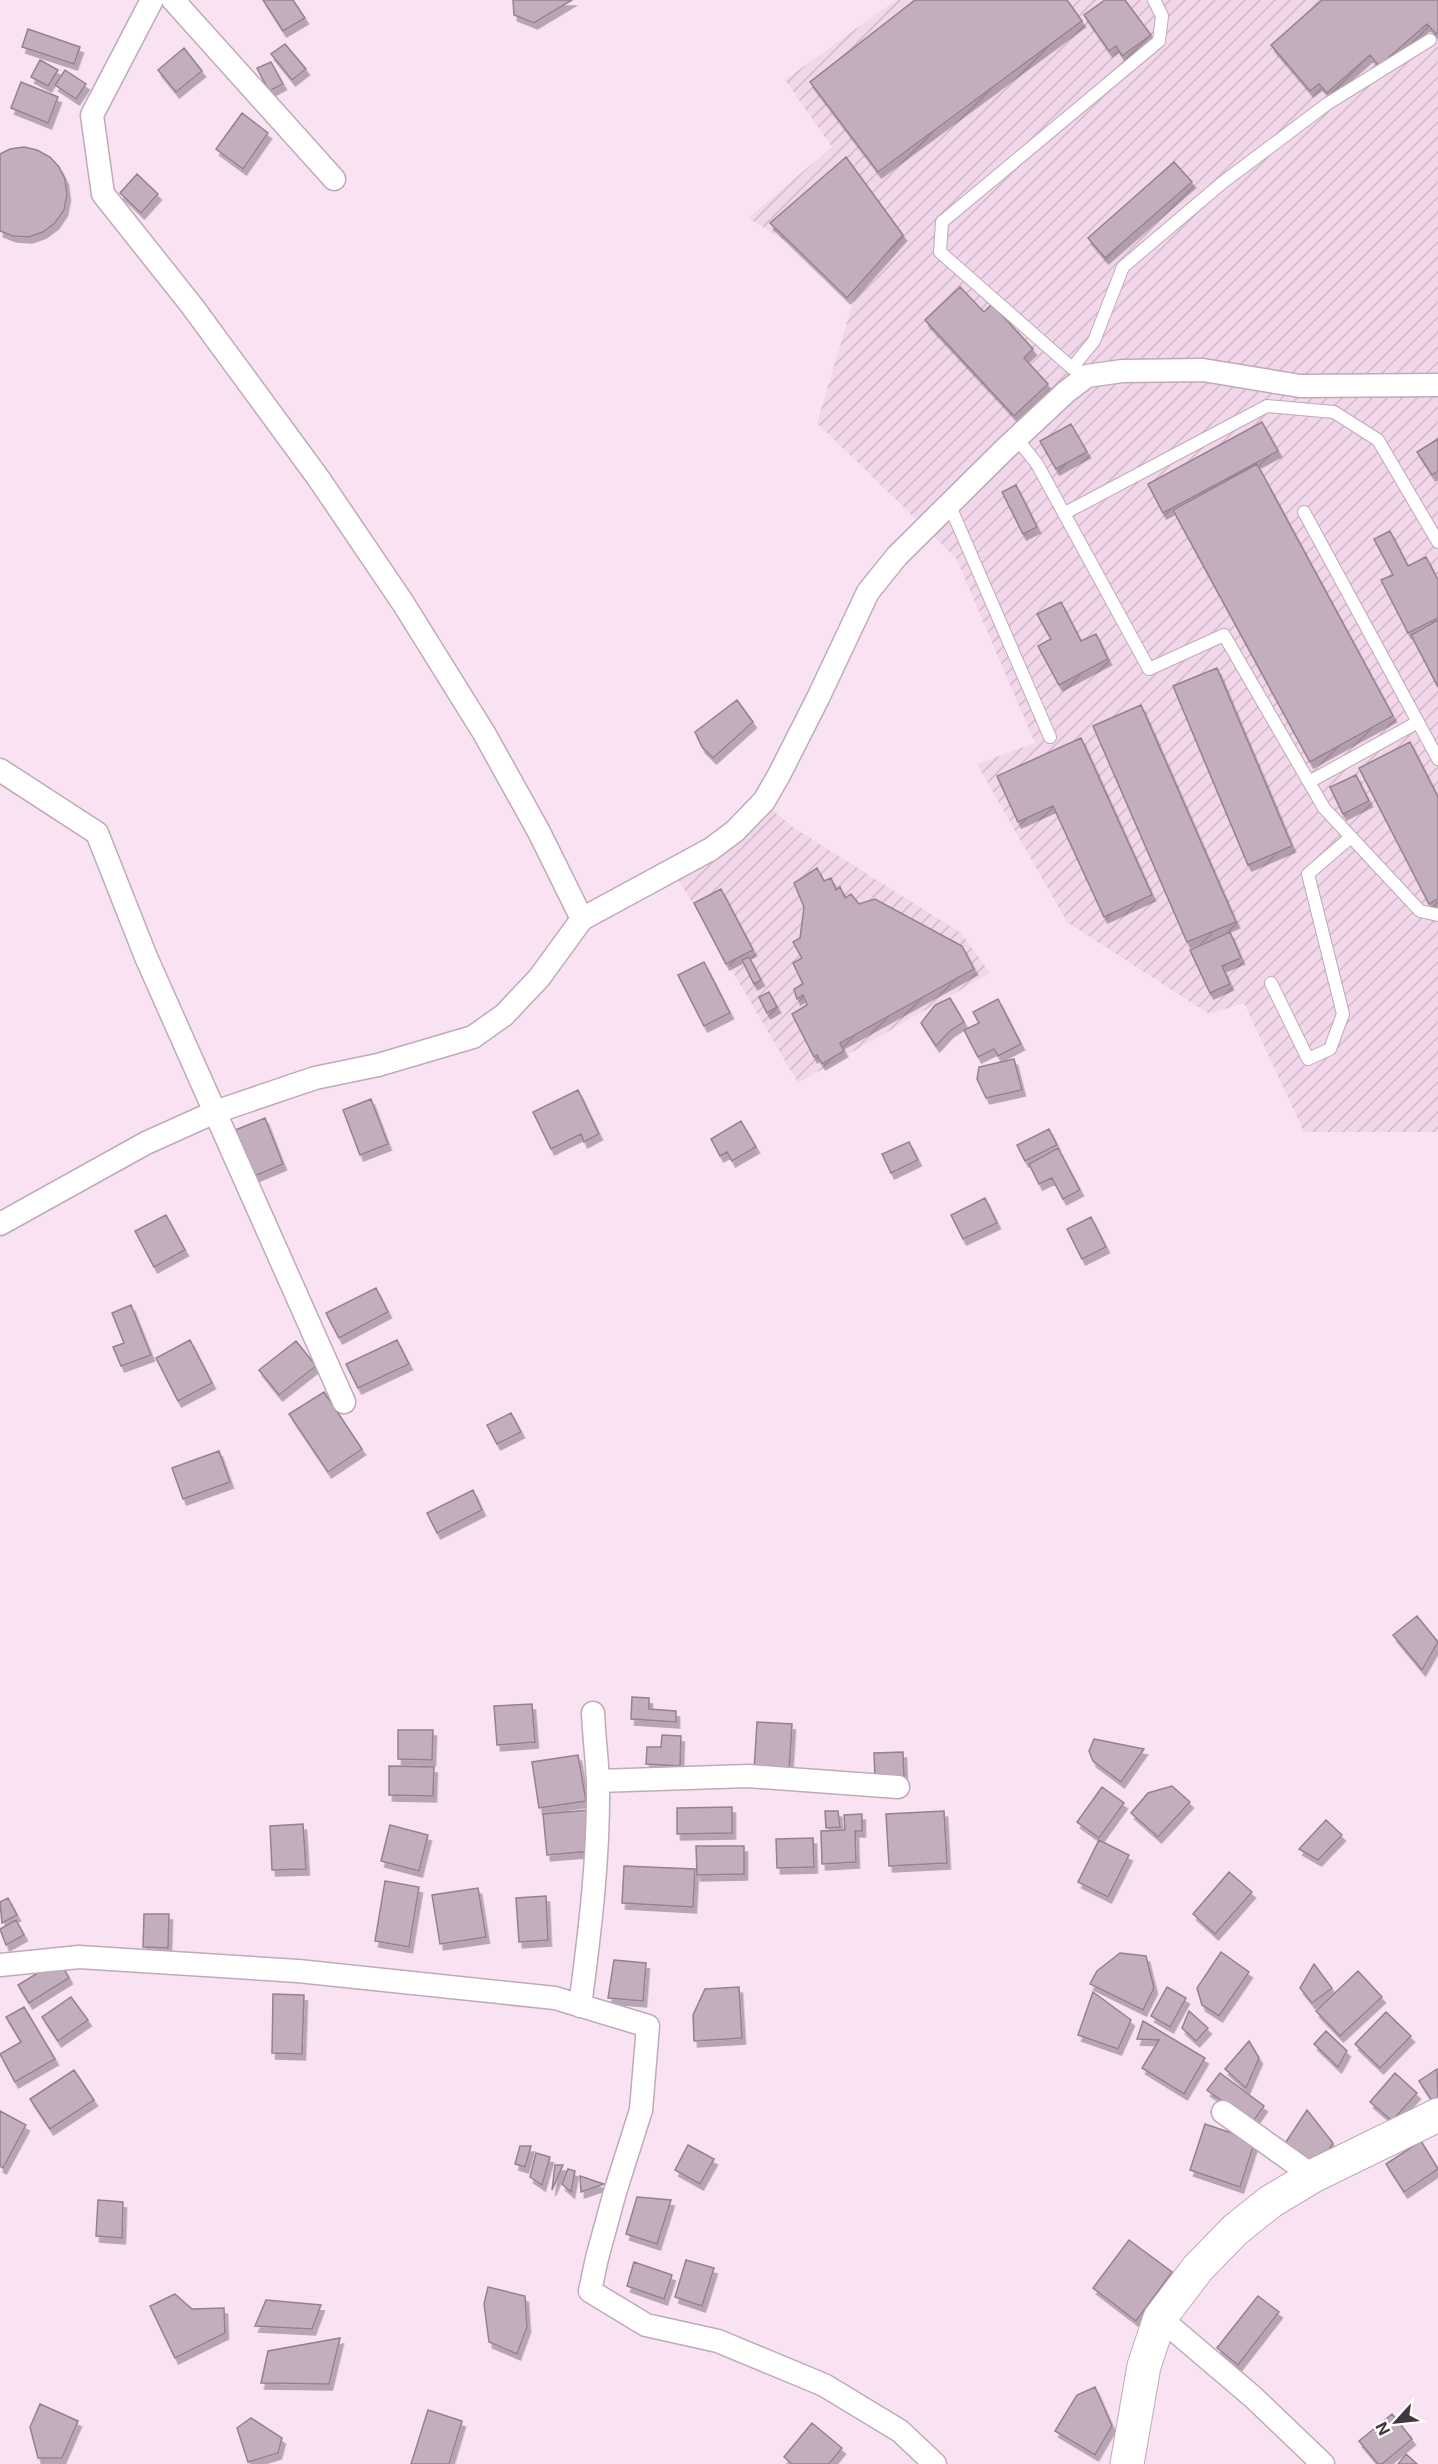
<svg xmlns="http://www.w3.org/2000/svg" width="1438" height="2464" viewBox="0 0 1438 2464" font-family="Inter,sans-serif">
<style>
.industrial{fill:url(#industrial-furrows)}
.building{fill:#c2aebd;stroke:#958190;stroke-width:1.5;filter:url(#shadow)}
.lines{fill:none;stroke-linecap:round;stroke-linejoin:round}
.lane-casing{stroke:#bfaab9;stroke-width:14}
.street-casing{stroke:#bfaab9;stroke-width:25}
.secondary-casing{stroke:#bfaab9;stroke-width:35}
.lane{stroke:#fff;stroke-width:12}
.street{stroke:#fff;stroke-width:22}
.secondary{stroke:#fff;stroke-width:33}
</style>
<defs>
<pattern id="industrial-furrows" width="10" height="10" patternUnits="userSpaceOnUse" patternTransform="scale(1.5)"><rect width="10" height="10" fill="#f2d6ea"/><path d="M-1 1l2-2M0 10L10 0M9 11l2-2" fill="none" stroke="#d1b8ca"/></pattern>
<filter id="shadow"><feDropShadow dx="3.5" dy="6" stdDeviation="0" flood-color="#0004"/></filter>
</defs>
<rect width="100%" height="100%" fill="#f9e3f3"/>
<path class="industrial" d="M896,0H1438V1132H1304L1244,1003L1209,1014L1067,922L977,764L1035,743L956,558L817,423L858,285L748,218L832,147L785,80Z
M765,803L791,826L961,933L990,973L798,1083L673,870Z"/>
<path class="building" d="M263,0H293L305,18L283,31Z
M513,0H572L534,23L514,15Z
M915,0H1067L1082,21L878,172L810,82Z
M1105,0H1125L1151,35L1122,56L1116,46L1109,51L1084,15Z
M1322,0H1438V32L1436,34L1427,24L1379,66L1370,55L1327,93L1319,84L1310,91L1271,45Z
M28,29L80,47L74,64L22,47Z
M285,44L306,69L292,80L271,54Z
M184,48L202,71L176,92L158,70Z
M40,60L58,70L48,86L31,77Z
M271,62L283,84L269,91L257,68Z
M65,70L86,84L76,99L55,85Z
M21,82L58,97L48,123L11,108Z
M242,113L268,133L243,169L216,149Z
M24,147L37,150L50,157L59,167L65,179L67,195L64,210L55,223L43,232L29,237L13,236L0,231V154L10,149Z
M846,157L903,235L847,298L770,223Z
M1174,162L1192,182L1105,258L1088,238Z
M137,174L158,194L141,213L120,193Z
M960,287L984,312L992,304L1033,349L1024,358L1048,384L1014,416L925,320Z
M1262,422L1278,451L1163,513L1148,484Z
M1071,424L1087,452L1056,469L1040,441Z
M1438,439V471L1432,475L1417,452Z
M1257,464L1393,716L1310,762L1173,510Z
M1016,485L1037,527L1023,534L1002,492Z
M1390,531L1408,566L1426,557L1438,580V618L1408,633L1381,580L1393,575L1374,539Z
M1061,602L1081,641L1096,634L1108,659L1059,685L1038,646L1051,639L1037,614Z
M1438,620V687L1411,635Z
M1217,668L1292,846L1248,865L1173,686Z
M737,700L753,722L713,758L702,747L695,732Z
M1141,705L1236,922L1187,942L1093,726Z
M1081,738L1152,895L1104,917L1053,806L1018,822L997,776Z
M1410,742L1438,797V899L1429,904L1359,768Z
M1356,775L1369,801L1343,814L1330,787Z
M817,868L824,881L831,878L836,890L840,887L845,898L851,894L859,904L875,899L962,946L974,969L840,1043L844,1051L822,1064L817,1055L814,1057L792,1014L807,1005L803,995L797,999L794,989L803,984L793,963L802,958L793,942L800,938L804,907L794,883Z
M721,889L753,950L726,964L694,903Z
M1230,932L1241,958L1222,966L1230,984L1210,993L1190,950Z
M749,957L761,980L754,984L742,960Z
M704,962L730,1013L704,1026L678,975Z
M769,992L777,1007L767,1013L759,997Z
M950,998L964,1022L950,1031L936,1046L921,1023L935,1005Z
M998,999L1021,1044L998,1056L994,1049L978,1057L964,1030L979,1023L973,1012Z
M1014,1059L1022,1090L986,1098L977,1079L979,1067Z
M578,1090L599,1134L584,1142L581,1134L551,1149L533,1112Z
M371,1099L388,1144L360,1155L343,1110Z
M265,1118L283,1164L252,1177L233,1131Z
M741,1121L756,1147L732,1161L727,1152L720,1156L711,1139Z
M1049,1129L1057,1145L1025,1161L1017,1145Z
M909,1142L918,1160L891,1173L882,1154Z
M1058,1148L1080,1190L1063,1199L1052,1178L1039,1184L1029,1164Z
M985,1198L997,1223L963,1239L951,1215Z
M166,1215L185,1250L154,1267L135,1231Z
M1091,1217L1106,1247L1082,1259L1067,1229Z
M376,1288L388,1312L339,1338L326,1313Z
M131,1305L151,1355L121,1366L113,1347L124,1343L112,1313Z
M190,1340L212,1383L178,1401L156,1358Z
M397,1340L409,1364L358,1388L346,1364Z
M296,1341L316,1366L279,1395L259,1370Z
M324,1392L362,1449L328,1472L289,1414Z
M511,1413L521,1432L497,1444L487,1425Z
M219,1451L230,1482L183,1499L172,1468Z
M473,1490L482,1510L437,1533L427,1513Z
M1417,1616L1438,1642L1422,1670L1393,1635Z
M632,1697L649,1698V1709L676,1711V1722L631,1719Z
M532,1704L535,1742L497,1745L494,1706Z
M757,1722L792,1724L789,1773L754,1771Z
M398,1730H433L432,1760L398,1759Z
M662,1735L681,1736L680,1766L646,1764L647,1747H661Z
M1094,1739L1144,1749L1121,1782L1093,1761L1089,1751Z
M903,1752L904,1776L875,1777L874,1753Z
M578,1755L586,1801L539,1808L532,1762Z
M389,1766L434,1767L433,1796L389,1795Z
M1172,1786L1190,1802L1158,1837L1131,1813L1148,1793Z
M1102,1787L1124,1803L1099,1838L1077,1822Z
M732,1807V1833L677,1834V1808Z
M589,1810L593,1851L547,1855L543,1814Z
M825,1811H838L840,1827L826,1828Z
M944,1811L947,1863L889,1866L886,1814Z
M862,1814V1831H855L856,1862L822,1864L821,1831L845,1830L844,1815Z
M1326,1820L1342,1835L1318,1860L1299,1849Z
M303,1824L306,1869L272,1870L270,1826Z
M390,1825L428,1835L419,1871L381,1861Z
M813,1838L814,1867L777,1868L776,1839Z
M1099,1840L1129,1855L1108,1897L1078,1882Z
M696,1846H744V1874L697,1875Z
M624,1866L695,1869L693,1907L622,1903Z
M1229,1872L1252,1892L1215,1934L1193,1914Z
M385,1881L419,1887L409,1947L375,1941Z
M478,1888L486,1937L440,1944L432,1895Z
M546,1896L548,1940L519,1942L516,1898Z
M8,1898L17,1915L2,1923L0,1902Z
M144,1914H169L168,1948L143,1947Z
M16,1920L24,1935L6,1945L0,1929Z
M1221,1952L1249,1972L1219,2016L1202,2005L1197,1988Z
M1120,1953L1146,1956L1154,1988L1143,2010L1090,1984L1097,1971Z
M59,1960L69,1978L29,2003L18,1985Z
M614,1960L646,1963L643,2001L608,1998Z
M1314,1964L1332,1988L1312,2003L1300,1988Z
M1358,1971L1382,1997L1340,2036L1316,2011Z
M739,1987L742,2038L694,2041L693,2015L705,1989Z
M1167,1987L1186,1998L1170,2027L1151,2016Z
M1093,1992L1131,2020L1118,2049L1078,2035Z
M273,1994L304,1995L302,2054L272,2053Z
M71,1997L88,2020L58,2041L42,2017Z
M24,2007L55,2059L15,2082L0,2054L21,2042L6,2017Z
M1189,2011L1208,2028L1196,2041L1182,2028Z
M1386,2012L1411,2036L1380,2068L1355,2044Z
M1143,2021L1205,2058L1184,2094L1142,2068L1159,2040L1137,2039Z
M1326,2031L1347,2051L1338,2067L1314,2044Z
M1249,2041L1259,2058L1246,2088L1225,2069Z
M1437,2069L1438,2101L1434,2104L1419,2081Z
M74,2070L94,2100L50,2129L30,2099Z
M1220,2073L1264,2106L1252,2123L1207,2090Z
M1395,2073L1417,2093L1392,2121L1370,2102Z
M1307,2110L1333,2143L1319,2166L1282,2148Z
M0,2111L26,2125L3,2168L0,2166Z
M1205,2124L1255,2141L1240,2187L1190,2170Z
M1421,2141L1438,2169L1404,2192L1386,2164Z
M688,2145L714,2159L700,2184L675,2170Z
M520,2146H531L525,2167L515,2164Z
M536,2153L550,2157L542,2185L530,2177Z
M555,2165H563L552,2190Z
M568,2169L575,2171L571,2192L562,2184Z
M580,2176L604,2184L581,2192Z
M637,2197L671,2200L657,2244L626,2234Z
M98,2200L123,2202L122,2238L96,2236Z
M1129,2240L1172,2272L1136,2321L1093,2288Z
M686,2260L714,2268L702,2306L675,2297Z
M634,2262L672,2275L664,2299L627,2286Z
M488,2287L525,2296L527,2327L517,2354L489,2342L484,2304Z
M175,2294L192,2309L224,2308L225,2333L175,2358L150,2306Z
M1258,2296L1279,2312L1238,2365L1217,2348Z
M266,2300L321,2305L312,2329L255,2326Z
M340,2338L329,2384L261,2383L268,2351Z
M1095,2387L1112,2426L1095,2455L1055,2431L1077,2395Z
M40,2404L78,2421L62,2458H38L30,2427Z
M428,2410L462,2421L449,2464H411Z
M1392,2414L1412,2439L1382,2464H1378L1359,2441Z
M251,2418L282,2438L278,2453L248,2462L237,2428Z
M812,2423L842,2448L829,2464H792L784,2457Z
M1406,2454L1417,2464H1398Z"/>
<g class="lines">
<g class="lane-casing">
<path id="lane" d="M1072,368L1094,341L1123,267L1222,183L1327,104L1430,40
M1087,376L1072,368L940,252L942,222L1159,41L1162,16L1154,0
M1017,439L1037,464L1149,669L1224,635L1324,808L1420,911L1438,915
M949,504L1050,737
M1304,512L1438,759
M1065,513L1267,406L1334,412L1378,440L1438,542
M1309,782L1418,722
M1271,983L1308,1059L1330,1049L1343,1014L1308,874L1351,837"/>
</g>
<g class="street-casing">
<path id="street" d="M152,0L92,115L103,194L192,306L319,479L403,603L484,733L539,832L582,919
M173,0L334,179
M0,770L97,833L146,957L344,1402
M0,1224L146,1143L215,1112L315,1078L378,1065L473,1037L504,1015L539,978L582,919L711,849L735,831L764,801L779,775L818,698L868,592L897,556L1005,449L1066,392L1087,376L1122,371L1203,370L1300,386L1438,385
M598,1781L748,1776L898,1787
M0,1965L79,1957L298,1971L555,1998L648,2026L641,2110L615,2192L597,2258L590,2291L646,2325L718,2341L824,2385L900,2431L935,2464
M580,2006C590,1931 599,1857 598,1782C597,1759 594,1736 593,1713
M1223,2112L1313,2176
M1160,2318L1253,2397L1323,2464"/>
</g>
<g class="secondary-casing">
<path id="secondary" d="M1127,2464L1144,2366L1160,2318L1198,2268L1235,2230L1270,2202L1313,2176L1438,2115"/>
</g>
<use href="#lane" class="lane"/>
<use href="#street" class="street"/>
<use href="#secondary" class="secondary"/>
</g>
<g transform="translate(1396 2422) rotate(243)" stroke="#ffffff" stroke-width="4.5" paint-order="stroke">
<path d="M0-4.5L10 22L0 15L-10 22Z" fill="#41383e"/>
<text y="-9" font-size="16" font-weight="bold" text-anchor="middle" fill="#41383e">N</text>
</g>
</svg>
